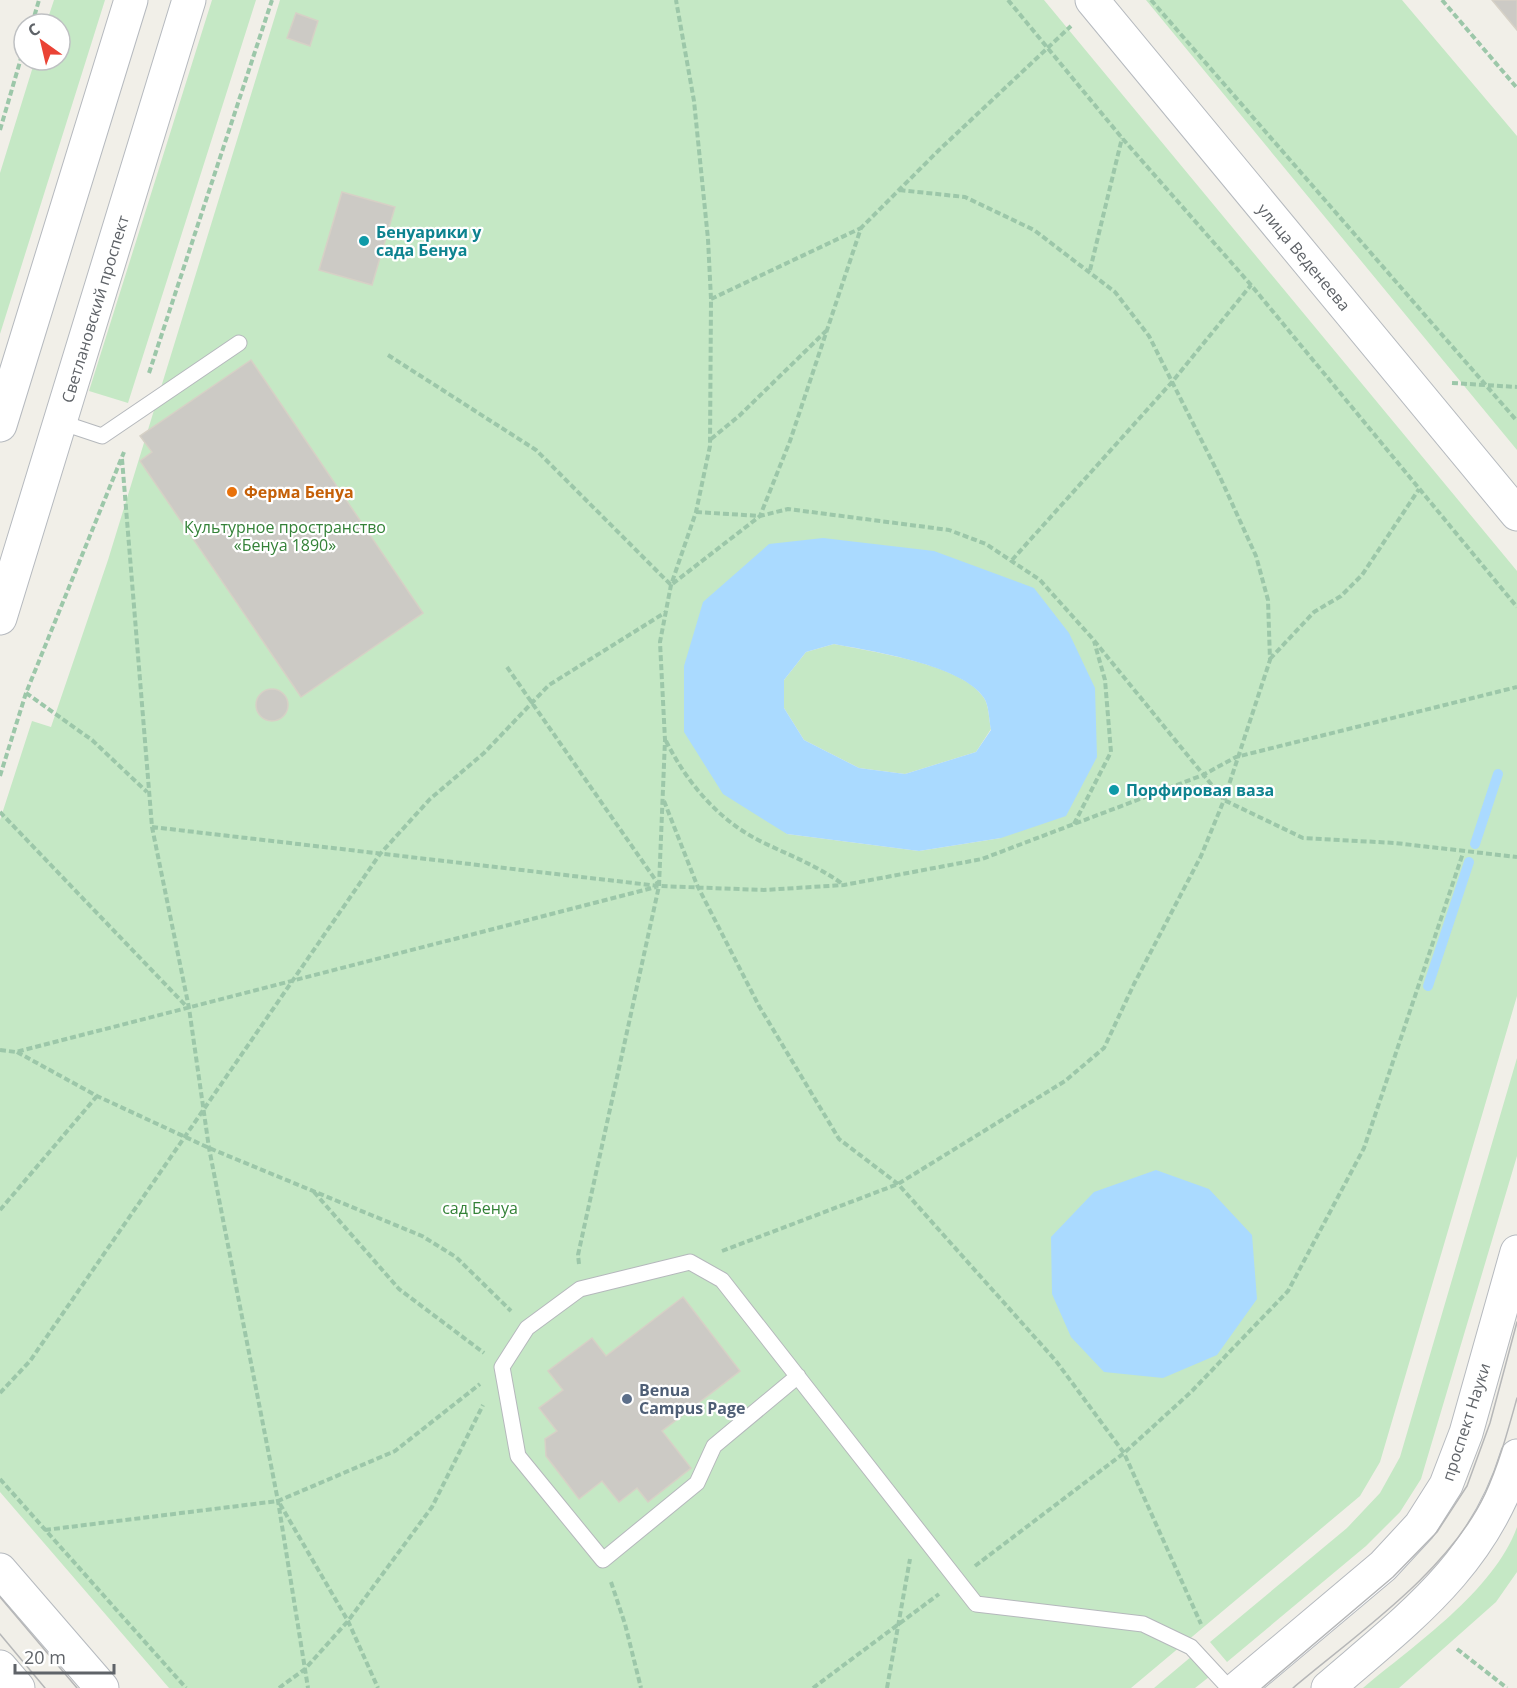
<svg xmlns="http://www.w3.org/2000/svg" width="1517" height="1688" viewBox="0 0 1517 1688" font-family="'Open Sans',sans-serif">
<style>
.green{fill:#c5e8c5;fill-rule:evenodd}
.water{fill:#aadaff;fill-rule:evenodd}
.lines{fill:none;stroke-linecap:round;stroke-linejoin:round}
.stream{stroke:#aadaff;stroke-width:10}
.building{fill:#cccac5;stroke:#d6d1c6;stroke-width:1.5}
.lane-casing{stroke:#b5b8bc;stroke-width:17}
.secondary-casing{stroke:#b6babf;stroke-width:35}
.path{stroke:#9cc7a9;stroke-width:4;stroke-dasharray:6 3;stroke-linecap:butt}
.lane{stroke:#fff;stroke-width:15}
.secondary{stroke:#fff;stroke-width:33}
.tram{stroke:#b6b7b8;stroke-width:1.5}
.culture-dot{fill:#0f9aa8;stroke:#fff;stroke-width:2}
.food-dot{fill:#e8710a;stroke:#fff;stroke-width:2}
.service-dot{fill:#5c6f8a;stroke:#fff;stroke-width:2}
.labels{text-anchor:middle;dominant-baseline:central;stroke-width:4.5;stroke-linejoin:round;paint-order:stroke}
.culture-label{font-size:16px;font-weight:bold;fill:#0d838f;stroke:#fff;text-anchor:start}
.street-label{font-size:16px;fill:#5f6368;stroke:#fff}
.food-label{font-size:16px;font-weight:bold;fill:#c56008;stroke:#fff;text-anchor:start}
.park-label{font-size:16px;fill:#348238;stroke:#fff}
.service-label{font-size:16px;font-weight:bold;fill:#4e5e75;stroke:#fff;text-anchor:start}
</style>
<rect width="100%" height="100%" fill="#f1efe8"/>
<path class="green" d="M54,0H105L0,334V173L35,60H60V24H46Z
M212,0H256L128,403L89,391Z
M280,0H1044L1517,571V996L1380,1462L1360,1496L1131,1688H169L0,1492V820L32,721L51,727L108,560ZM1034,588L1001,838L919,851L787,834L684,666Z
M1146,0H1402L1517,136V450Z
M834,644C872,652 963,664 984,698C989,705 989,721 991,729L976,752L905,774L859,768L804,740L784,708V680L806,652Z
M1517,1058V1156L1421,1479L1400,1512L1366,1546L1227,1662L1210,1642L1347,1528L1380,1493L1400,1457Z
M1517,1527V1572L1496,1602L1399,1688H1363C1414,1645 1494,1591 1517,1527Z
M1192,1656L1209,1677L1195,1688H1154Z"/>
<path class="water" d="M823,538L934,551L1034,588L1069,633L1095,688L1097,757L1066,816L1001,838L919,851L787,834L723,794L684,732V666L703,602L769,544ZM834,644C871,651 963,665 984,698C989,705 989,721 991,730L976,752L905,774L859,768L804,740L784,708V680L806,652Z
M1156,1170L1209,1189L1252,1235L1257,1299L1217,1355L1163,1378L1104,1372L1071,1337L1052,1294L1051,1237L1094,1192Z"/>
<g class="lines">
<path class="stream" d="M1475,844L1498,774
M1428,986L1469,862"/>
</g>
<path class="building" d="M1492,0H1517V30Z
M296,13L318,21L310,46L287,38Z
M342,192L395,207L372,285L319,270Z
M251,360L423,613L301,697L140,461L152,452L140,436Z
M256 705a16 16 0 1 1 32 0a16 16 0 1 1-32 0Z
M683,1297L740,1371L662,1431L691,1468L648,1502L637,1488L619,1502L602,1481L579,1499L546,1456L545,1439L557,1431L539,1408L563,1390L548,1371L592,1338L606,1356Z"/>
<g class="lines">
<g class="lane-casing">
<path id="lane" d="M60,422L102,436L239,343
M798,1376L714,1446L697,1483L603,1560L518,1456L502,1367L527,1328L580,1289L690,1262L722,1280L976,1604L1143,1624L1191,1647L1229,1688"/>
</g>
<g class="secondary-casing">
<path id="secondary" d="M1092,0L1517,514
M0,425L131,0
M0,618L189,0
M0,1570L102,1688
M0,1667L18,1688
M1238,1688L1383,1566L1420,1526L1446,1485L1466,1433L1517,1252
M1328,1688C1409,1618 1484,1564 1517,1456"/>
</g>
<path class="path" d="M1008,0L1122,138L1251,285L1517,607
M1151,0L1517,421
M1442,0L1517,88
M32,24L39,0
M0,130L24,48
M1090,270L1122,138
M711,299L861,228
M388,355L536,450L671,585L760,516L790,441L861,228L939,150L1071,26
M149,373L272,0
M1452,383L1517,387
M711,439L739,416L826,331
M122,459L152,827L189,1008L209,1148L278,1501L308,1688
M696,512L760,516L788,509L949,530L986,544L1040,580L1092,638L1224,800L1303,838L1395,843L1517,857
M1012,560L1172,382L1251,285
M1270,659L1314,612L1341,596L1362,575L1419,489
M507,667L659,885
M26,693L92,740L147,792
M666,741C688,784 718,820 762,842C791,856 818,866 844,885
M0,776L26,693L124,452
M664,801L697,885L759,1006L839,1139L898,1184L1056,1361L1124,1453L1201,1624
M0,812L188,1008
M1074,824L1111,752L1105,680L1094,641
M152,827L659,886L764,890L844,885L982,859L1203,775L1236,757L1517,687
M0,1050L16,1052L656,887
M17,1052L97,1096L209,1148L422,1236L456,1257L511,1311
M314,1192L399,1289L484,1353
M0,1210L97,1096
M722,1251L898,1184L1065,1081L1104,1048L1134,984L1201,856L1224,800L1270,660L1268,600L1256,556L1220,477L1149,336L1115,292L1034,230L965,197L899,190
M579,1264L578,1255L659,886L665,740L660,642L671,585L696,512L710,446L711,299L708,239L694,101L676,0
M0,1393L30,1361L380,854L430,799L484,753L549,685L666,612
M0,1479L186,1688
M280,1504L348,1621L378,1688
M45,1530L278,1501L395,1451L480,1384
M975,1566L1124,1453L1191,1392L1288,1291L1364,1148L1463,853
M611,1582L625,1624L641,1688
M1457,1649L1507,1688
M279,1688L305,1669L348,1621L432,1507L483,1405
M813,1688L939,1594
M887,1688L910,1559"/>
<use href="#lane" class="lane"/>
<use href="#secondary" class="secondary"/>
<path class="tram" d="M0,1597L77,1688
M0,1634L45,1688
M1262,1688L1393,1577L1437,1532L1467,1486L1490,1423L1517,1322
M1293,1688C1358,1633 1448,1572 1485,1494C1499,1464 1508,1430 1517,1398"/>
</g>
<g class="culture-dot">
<circle cx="364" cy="241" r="6"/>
<circle cx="1114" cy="790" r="6"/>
</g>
<circle class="food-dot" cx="232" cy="492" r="6"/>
<circle class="service-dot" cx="627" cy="1399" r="6"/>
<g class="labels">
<g class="culture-label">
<text x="376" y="232">Бенуарики у<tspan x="376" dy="18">сада Бенуа</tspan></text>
<text x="1126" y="790">Порфировая ваза</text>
</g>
<g class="street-label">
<text transform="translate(1304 257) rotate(50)">улица Веденеева</text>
<text transform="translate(95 309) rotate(-73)">Светлановский проспект</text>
<text transform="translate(1466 1422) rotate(-72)">проспект Науки</text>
</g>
<g class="food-label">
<text x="244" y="492">Ферма Бенуа</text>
</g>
<g class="park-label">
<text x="285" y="527">Культурное пространство<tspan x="285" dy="18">«Бенуа 1890»</tspan></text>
<text x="480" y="1208">сад Бенуа</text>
</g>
<g class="service-label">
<text x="639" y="1390">Benua<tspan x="639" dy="18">Campus Page</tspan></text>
</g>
</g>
<g transform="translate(42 42) rotate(326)"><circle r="28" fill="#ffffff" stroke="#bfc1c3" stroke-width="1.5"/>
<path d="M0-4.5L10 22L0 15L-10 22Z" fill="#ea4335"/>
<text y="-9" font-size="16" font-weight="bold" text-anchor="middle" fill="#5f6368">С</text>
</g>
<path d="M15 1664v9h99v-9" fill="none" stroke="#5f6368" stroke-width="3"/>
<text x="24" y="1664" font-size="18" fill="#5f6368" stroke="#ffffff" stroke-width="4.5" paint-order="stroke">20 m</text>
</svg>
